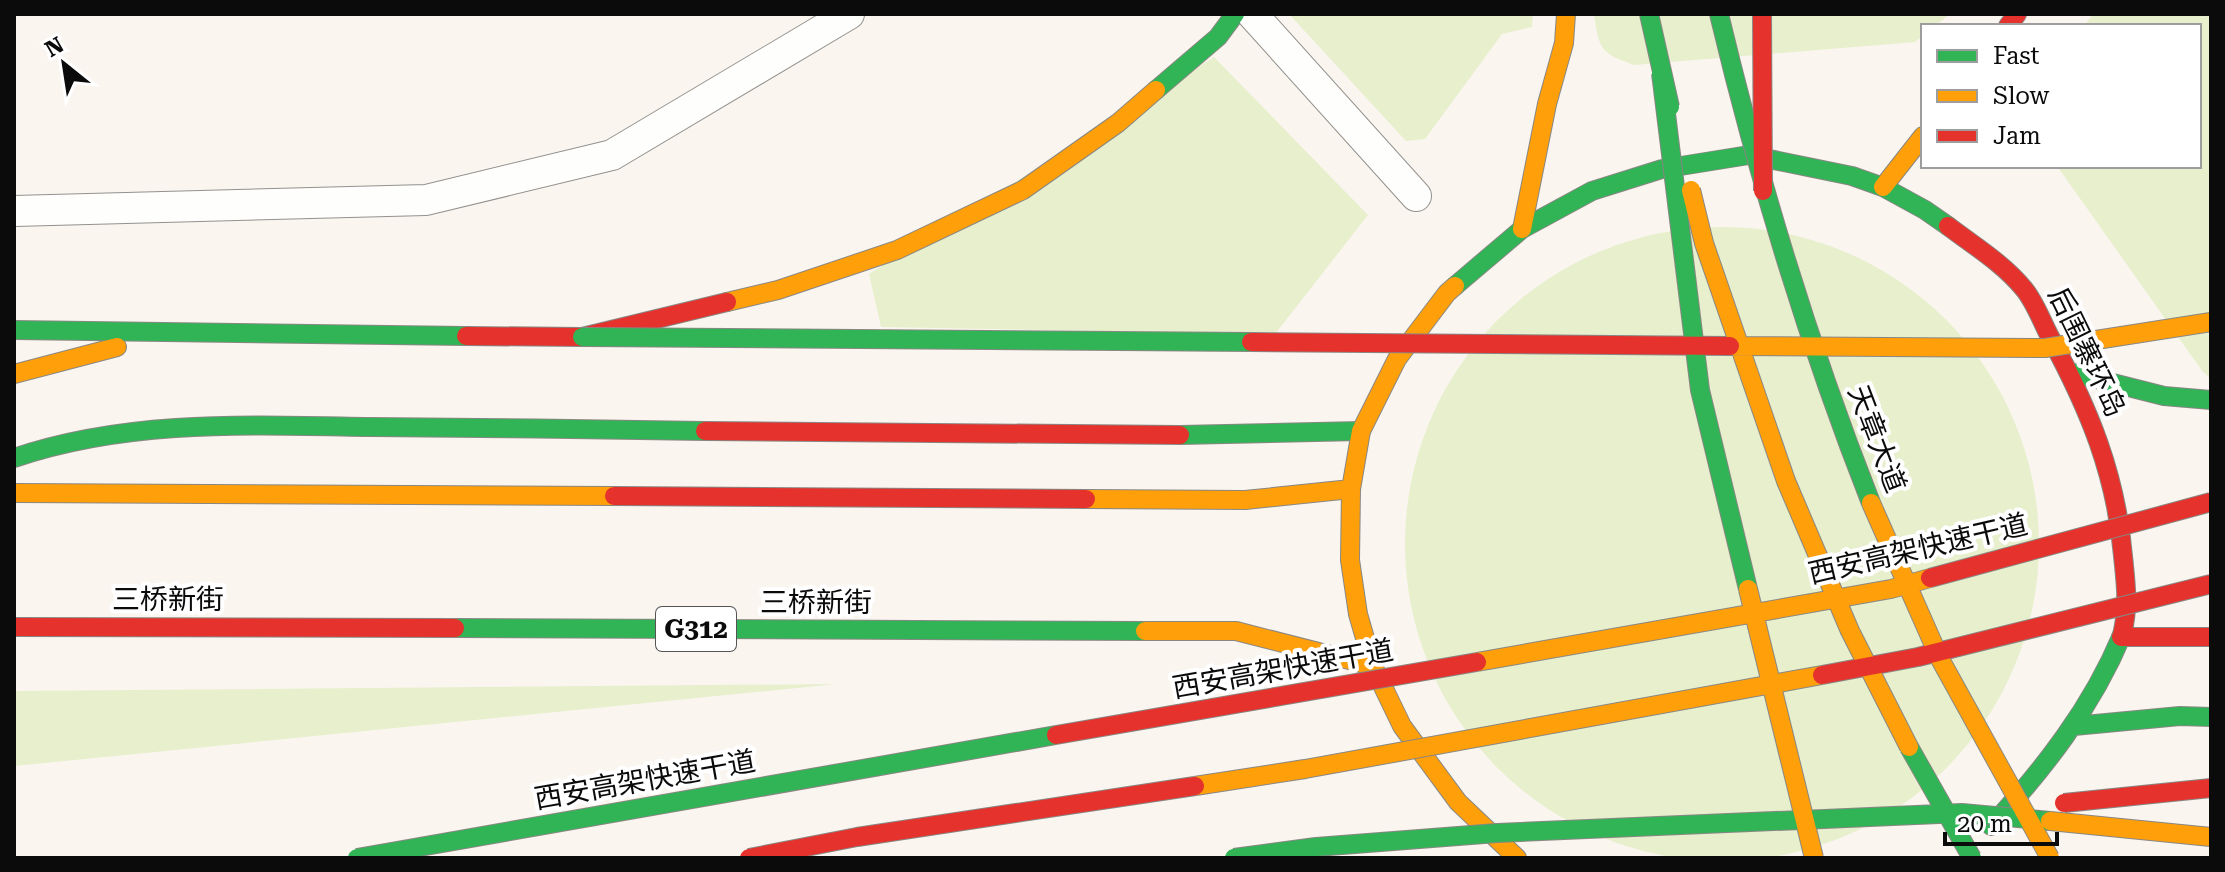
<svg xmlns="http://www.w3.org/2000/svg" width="2225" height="872" viewBox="0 0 2225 872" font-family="'Roboto Serif','Noto Sans SC',serif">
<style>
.green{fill:#e7efcd}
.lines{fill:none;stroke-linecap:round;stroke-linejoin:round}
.street-casing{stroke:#93918e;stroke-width:32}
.fast-casing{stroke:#898784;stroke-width:20}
.slow-casing{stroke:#898784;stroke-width:20}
.jam-casing{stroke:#898784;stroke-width:20}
.street{stroke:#fefefd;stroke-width:30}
.fast{stroke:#30b455;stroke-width:18}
.slow{stroke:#ff9f0a;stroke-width:18}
.jam{stroke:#e5322d;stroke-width:18}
.fast-bridge-casing{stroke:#898784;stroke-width:20;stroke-linecap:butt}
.slow-bridge-casing{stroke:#898784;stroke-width:20;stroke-linecap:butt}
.jam-bridge-casing{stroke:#898784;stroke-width:20;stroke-linecap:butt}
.fast-bridge{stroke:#30b455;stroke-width:18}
.slow-bridge{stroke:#ff9f0a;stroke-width:18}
.jam-bridge{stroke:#e5322d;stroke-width:18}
.labels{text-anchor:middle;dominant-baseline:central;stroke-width:8;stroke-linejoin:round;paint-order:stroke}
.shield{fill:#fff;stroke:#545454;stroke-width:2}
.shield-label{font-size:26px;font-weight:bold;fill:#0b0b0b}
.street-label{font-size:28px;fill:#0b0b0b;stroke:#fff}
</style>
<rect width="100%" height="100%" fill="#faf6ef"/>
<path class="green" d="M1289,14H1533L1532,27L1502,34L1425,139L1406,141Z
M1594,14H1950L1935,26H1923V36L1915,42L1634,65C1600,53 1599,49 1594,14Z
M2093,14H2211V379L2203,372L2057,166H2199V26H2084Z
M1214,57L1368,215L1275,334L881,327L869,274Z
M1405 544a317 317 0 1 1 634 0a317 317 0 1 1-634 0Z
M837,684L14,766V691Z"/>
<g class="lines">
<g class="street-casing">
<path id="street" d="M1252,14L1416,196
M14,211L426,200L612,155L849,14"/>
</g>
<g class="fast-casing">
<path id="fast" d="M1156,90L1218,37L1235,14
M1455,286L1522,229L1592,191L1662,169L1749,155L1852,176L1883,187L1925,210L1948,226
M14,330L466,336
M2069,372L2164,396L2211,400
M1180,435L1361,431
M14,458C128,419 251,425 370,427C482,428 593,429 705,431
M455,628L1145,631
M2074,726L2180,716L2211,717
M1991,826C2044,769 2092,707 2122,635"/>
</g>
<g class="slow-casing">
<path id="slow" d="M1883,187L1923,136
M1522,229L1547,104L1564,43L1566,14
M1455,286L1447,293L1397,359L1361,431L1351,489L1350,560L1358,614L1373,666L1402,726L1458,802L1517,858
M727,302L778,290L897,250L1023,190L1118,123L1156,90
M14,374L117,347
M14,493L614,496
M1086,499L1245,500L1351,489
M1145,631H1236L1373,666"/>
</g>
<g class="jam-casing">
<path id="jam" d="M2008,26L2017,14
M1948,226C1973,245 2004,264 2024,289C2035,302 2042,322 2050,337C2089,409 2116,474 2123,556C2126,585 2129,606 2122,635
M466,336L582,337L727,302
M705,431L1180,435
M614,496L1086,499
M14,627L455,628
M2121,637H2211"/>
</g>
<use href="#street" class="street"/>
<use href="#fast" class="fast"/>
<use href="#slow" class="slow"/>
<use href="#jam" class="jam"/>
<g class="fast-bridge-casing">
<path id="fast-bridge" d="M1649,14L1670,107
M1719,14C1759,181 1808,343 1871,503
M1661,73L1700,390L1748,589
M582,337L1251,342
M1909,747L1972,858
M357,858L1056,735
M1234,858L1316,847L1497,833L1962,813L2050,821"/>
</g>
<g class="slow-bridge-casing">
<path id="slow-bridge" d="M1691,190L1704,243L1786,481L1850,631L1909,747
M1730,346L2045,348L2211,322
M1871,503L1940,659L2050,858
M1748,589L1814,858
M1477,662L1891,589L1930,578
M1195,786L1305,769L1822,675
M2050,821L2211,837"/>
</g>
<g class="jam-bridge-casing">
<path id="jam-bridge" d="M1762,14L1763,191
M1251,342L1730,346
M1930,578L2211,502
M1822,675L1918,657L2211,584
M1056,735L1477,662
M2064,803L2211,788
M749,858L857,837L1195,786"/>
</g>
<use href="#fast-bridge" class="fast-bridge"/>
<use href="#slow-bridge" class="slow-bridge"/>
<use href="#jam-bridge" class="jam-bridge"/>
</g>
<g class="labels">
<rect class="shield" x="656" y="607" width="80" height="44" rx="6"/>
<g class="shield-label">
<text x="696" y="629">G312</text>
</g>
<g class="street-label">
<text transform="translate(2087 352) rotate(64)">后围寨环岛</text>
<text transform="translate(1877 439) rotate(69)">天章大道</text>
<text transform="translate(1918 549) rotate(-13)">西安高架快速干道</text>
<text x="168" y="599">三桥新街</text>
<text x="816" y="602">三桥新街</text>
<text transform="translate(1283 669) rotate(-10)">西安高架快速干道</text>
<text transform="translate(645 780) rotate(-10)">西安高架快速干道</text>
</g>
</g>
<rect width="2225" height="872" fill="none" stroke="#0b0b0b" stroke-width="32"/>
<rect x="1921" y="24" width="280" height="144" fill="#ffffff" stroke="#9d9d9d" stroke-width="2"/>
<rect x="1937" y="50" width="40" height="12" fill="#30b455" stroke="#9d9d9d" stroke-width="2"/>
<text x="1993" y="64" font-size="24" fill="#0b0b0b">Fast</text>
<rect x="1937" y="90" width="40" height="12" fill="#ff9f0a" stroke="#9d9d9d" stroke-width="2"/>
<text x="1993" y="104" font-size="24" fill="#0b0b0b">Slow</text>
<rect x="1937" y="130" width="40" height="12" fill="#e5322d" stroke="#9d9d9d" stroke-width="2"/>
<text x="1993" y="144" font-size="24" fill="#0b0b0b">Jam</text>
<g transform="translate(64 64) rotate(330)" stroke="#ffffff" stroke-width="6" paint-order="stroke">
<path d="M0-6L14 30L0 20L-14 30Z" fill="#0b0b0b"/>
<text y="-12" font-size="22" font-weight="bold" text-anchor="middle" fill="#0b0b0b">N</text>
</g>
<path d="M1945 832v12h112v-12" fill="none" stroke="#0b0b0b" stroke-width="4"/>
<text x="1957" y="832" font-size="24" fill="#0b0b0b" stroke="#ffffff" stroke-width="6" paint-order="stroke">20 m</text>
</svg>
